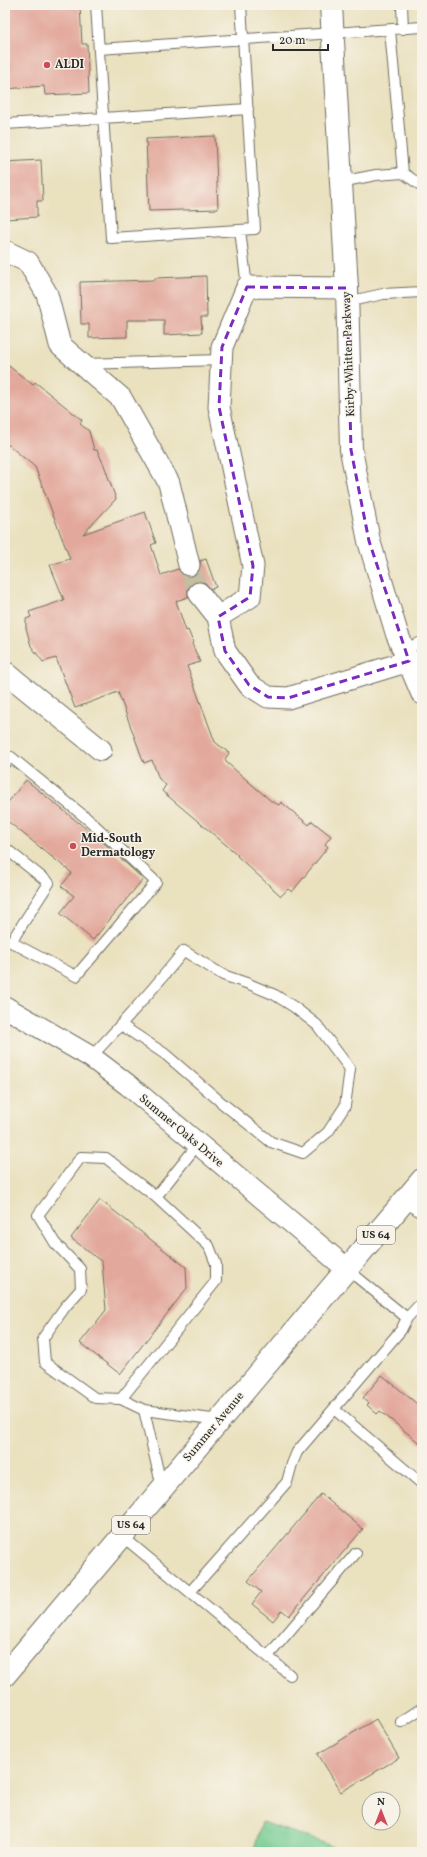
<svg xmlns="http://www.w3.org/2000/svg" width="427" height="1857" viewBox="0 0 427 1857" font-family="Vollkorn,serif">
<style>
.green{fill:#74cc92;stroke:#507c5e}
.building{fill:#e3a89c}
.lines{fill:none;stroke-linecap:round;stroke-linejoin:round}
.street-tunnel{stroke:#c4bda1;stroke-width:21;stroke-dasharray:21 10;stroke-linecap:butt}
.lane-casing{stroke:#6e6b5f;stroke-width:12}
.street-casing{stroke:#6e6b5f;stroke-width:23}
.secondary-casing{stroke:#6e6b5f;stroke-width:24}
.primary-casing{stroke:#6e6b5f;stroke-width:24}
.lane{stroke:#fff;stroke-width:10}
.street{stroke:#fff;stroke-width:21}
.secondary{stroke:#fff;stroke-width:22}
.primary{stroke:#fff;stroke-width:22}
.marked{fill:none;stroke:#7b2cbf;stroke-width:3;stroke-dasharray:8 5;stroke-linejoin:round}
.poi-dot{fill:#d1495b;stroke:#f7f3e8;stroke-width:1.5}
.labels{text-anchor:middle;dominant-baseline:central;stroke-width:3;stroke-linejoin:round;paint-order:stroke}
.shield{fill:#f7f3e8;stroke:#686764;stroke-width:1}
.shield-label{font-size:11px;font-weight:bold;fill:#2b2b2b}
.poi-label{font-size:12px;font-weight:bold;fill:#2b2b2b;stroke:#f7f3e8;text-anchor:start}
.street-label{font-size:12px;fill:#2b2b2b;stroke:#f7f3e8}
</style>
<rect width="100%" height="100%" fill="#f7f3e8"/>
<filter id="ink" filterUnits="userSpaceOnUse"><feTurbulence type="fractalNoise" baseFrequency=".025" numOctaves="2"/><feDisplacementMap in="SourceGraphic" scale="8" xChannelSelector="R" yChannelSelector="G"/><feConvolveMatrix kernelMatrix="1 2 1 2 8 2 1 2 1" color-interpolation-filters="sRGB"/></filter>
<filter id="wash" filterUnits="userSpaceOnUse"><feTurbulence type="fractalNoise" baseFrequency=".012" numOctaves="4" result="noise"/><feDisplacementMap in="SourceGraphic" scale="16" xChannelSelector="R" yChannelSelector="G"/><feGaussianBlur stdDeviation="0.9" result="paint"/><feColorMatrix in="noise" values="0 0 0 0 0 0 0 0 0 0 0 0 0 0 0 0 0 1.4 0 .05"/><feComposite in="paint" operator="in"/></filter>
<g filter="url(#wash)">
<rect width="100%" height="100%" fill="#eae1bf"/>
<path class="green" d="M262,1822L319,1841L344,1852H253Z"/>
<g id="blocks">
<path class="building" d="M5,5H80L82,44H87L89,93L45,95L44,86L5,89Z
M215,136L218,209L149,211L146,139Z
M41,160L43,201H37V217L5,219V162Z
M206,276L207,317H201L202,333L164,335V320H127V337L89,338V324H81L80,282L155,280V278Z
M5,363L33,385L35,382L82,420L80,424L89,431L94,450H97L104,465L116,499L83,534L145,512L156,543L151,545L161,575L178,569L185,576L192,577L197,574L200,569V561L206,559L216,587L211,589L204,582L197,581L191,584L188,588V597L176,601L186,631L188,630L193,642L192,644L200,662L187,666L215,742L229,753L225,759L226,762L271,801L279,805L281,802L309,825L312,821L331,836L325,844L328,847L292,892L288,889L281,896L237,856L238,855L162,791L166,785L159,779L152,760L144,763L118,692L75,708L56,658L43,662L31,646L26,628V619L31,617L29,612L64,600L50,565L70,559L35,467L5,442Z
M26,780L105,844L143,879L93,940L60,913L74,896L61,886L72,873L5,819V806Z
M100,1200L186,1267L187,1288L120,1374L80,1343L106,1310L102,1262L71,1238Z
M382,1375L422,1408V1445L380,1411L377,1414L367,1405L369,1403L363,1398Z
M321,1494L363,1529L289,1616L282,1610L273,1621L252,1604L261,1592L248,1581Z
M376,1719L399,1758L341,1792L318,1754Z"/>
</g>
</g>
<g filter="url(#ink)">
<use href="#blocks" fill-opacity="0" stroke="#6e6b5f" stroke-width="1"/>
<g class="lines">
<path class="street-tunnel" d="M189,565L199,593"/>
<g class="lane-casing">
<path id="lane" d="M96,5L111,238L255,229L241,5
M402,5L403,29
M390,30L403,173
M99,49L422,27
M5,124L248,109
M340,182L376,175L403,173L422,186
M240,230L247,287
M347,302L383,294L422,292
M83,364L221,360
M404,649L422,642
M5,763L11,757L90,821L156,882L76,976L11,942
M5,848L49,883L11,942L5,940
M91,1057C123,1023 154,988 184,951L223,975L249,984L275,995L294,1007L317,1025L350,1069L345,1106L328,1132L303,1153L271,1142L222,1103L165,1054L121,1025
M156,1197L106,1158L81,1157L38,1215L55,1243L80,1269L81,1289L65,1307L43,1338L45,1362L95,1398L121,1399L216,1281V1264L209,1246L156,1197L198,1144
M404,1201L422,1213
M347,1269L407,1318L422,1302
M121,1399L144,1410L162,1488
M334,1409L422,1484
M144,1410L219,1420
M122,1536L290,1675
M190,1592L287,1482L292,1464L297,1452L401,1330L407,1318
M268,1656L356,1553
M401,1722L422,1708"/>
</g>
<g class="street-casing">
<path id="street" d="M5,251L28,262L47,294L60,345L121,398L169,483L189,565
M347,288L247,287L222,347L219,407L253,566L250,597L218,617L225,651L249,685L268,697L288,698L409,661
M199,593L218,617
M5,672L101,750
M5,1007L91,1057L128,1085L347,1269"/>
</g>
<g class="secondary-casing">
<path id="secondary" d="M331,5L347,288L351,450L369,541L397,634L422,693"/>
</g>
<g class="primary-casing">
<path id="primary" d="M5,1675L422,1180"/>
</g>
<use href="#lane" class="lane"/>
<use href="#street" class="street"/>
<use href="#secondary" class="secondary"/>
<use href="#primary" class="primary"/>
</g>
</g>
<path class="marked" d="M247,287L347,288L351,450L369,541L409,661L288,698L268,697L249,685L225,651L218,617L250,597L253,566L219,407L222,347Z"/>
<g class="poi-dot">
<circle cx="47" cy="65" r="4"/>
<circle cx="73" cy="846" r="4"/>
</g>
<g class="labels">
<g class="shield">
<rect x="357" y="1226" width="38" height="18" rx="3"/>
<rect x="112" y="1516" width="38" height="18" rx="3"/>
</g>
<g class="shield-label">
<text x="376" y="1235">US 64</text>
<text x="131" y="1525">US 64</text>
</g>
<g class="poi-label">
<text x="55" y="65">ALDI</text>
<text x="81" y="839">Mid-South<tspan x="81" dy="14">Dermatology</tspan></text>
</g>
<g class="street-label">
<text transform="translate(349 354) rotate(-92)">Kirby-Whitten Parkway</text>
<text transform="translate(181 1131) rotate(40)">Summer Oaks Drive</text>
<text transform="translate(214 1427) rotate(-50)">Summer Avenue</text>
</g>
</g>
<rect width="427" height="1857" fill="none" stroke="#f7f3e8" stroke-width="20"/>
<g transform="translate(381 1811)"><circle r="19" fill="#f7f3e8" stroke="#a5a39c"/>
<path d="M0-3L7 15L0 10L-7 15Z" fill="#d1495b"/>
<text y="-6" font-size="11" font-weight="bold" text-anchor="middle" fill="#2b2b2b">N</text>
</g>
<path d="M273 44v6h55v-6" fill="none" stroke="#2b2b2b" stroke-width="2"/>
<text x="279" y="44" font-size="12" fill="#2b2b2b" stroke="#f7f3e8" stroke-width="3" paint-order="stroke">20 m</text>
</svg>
